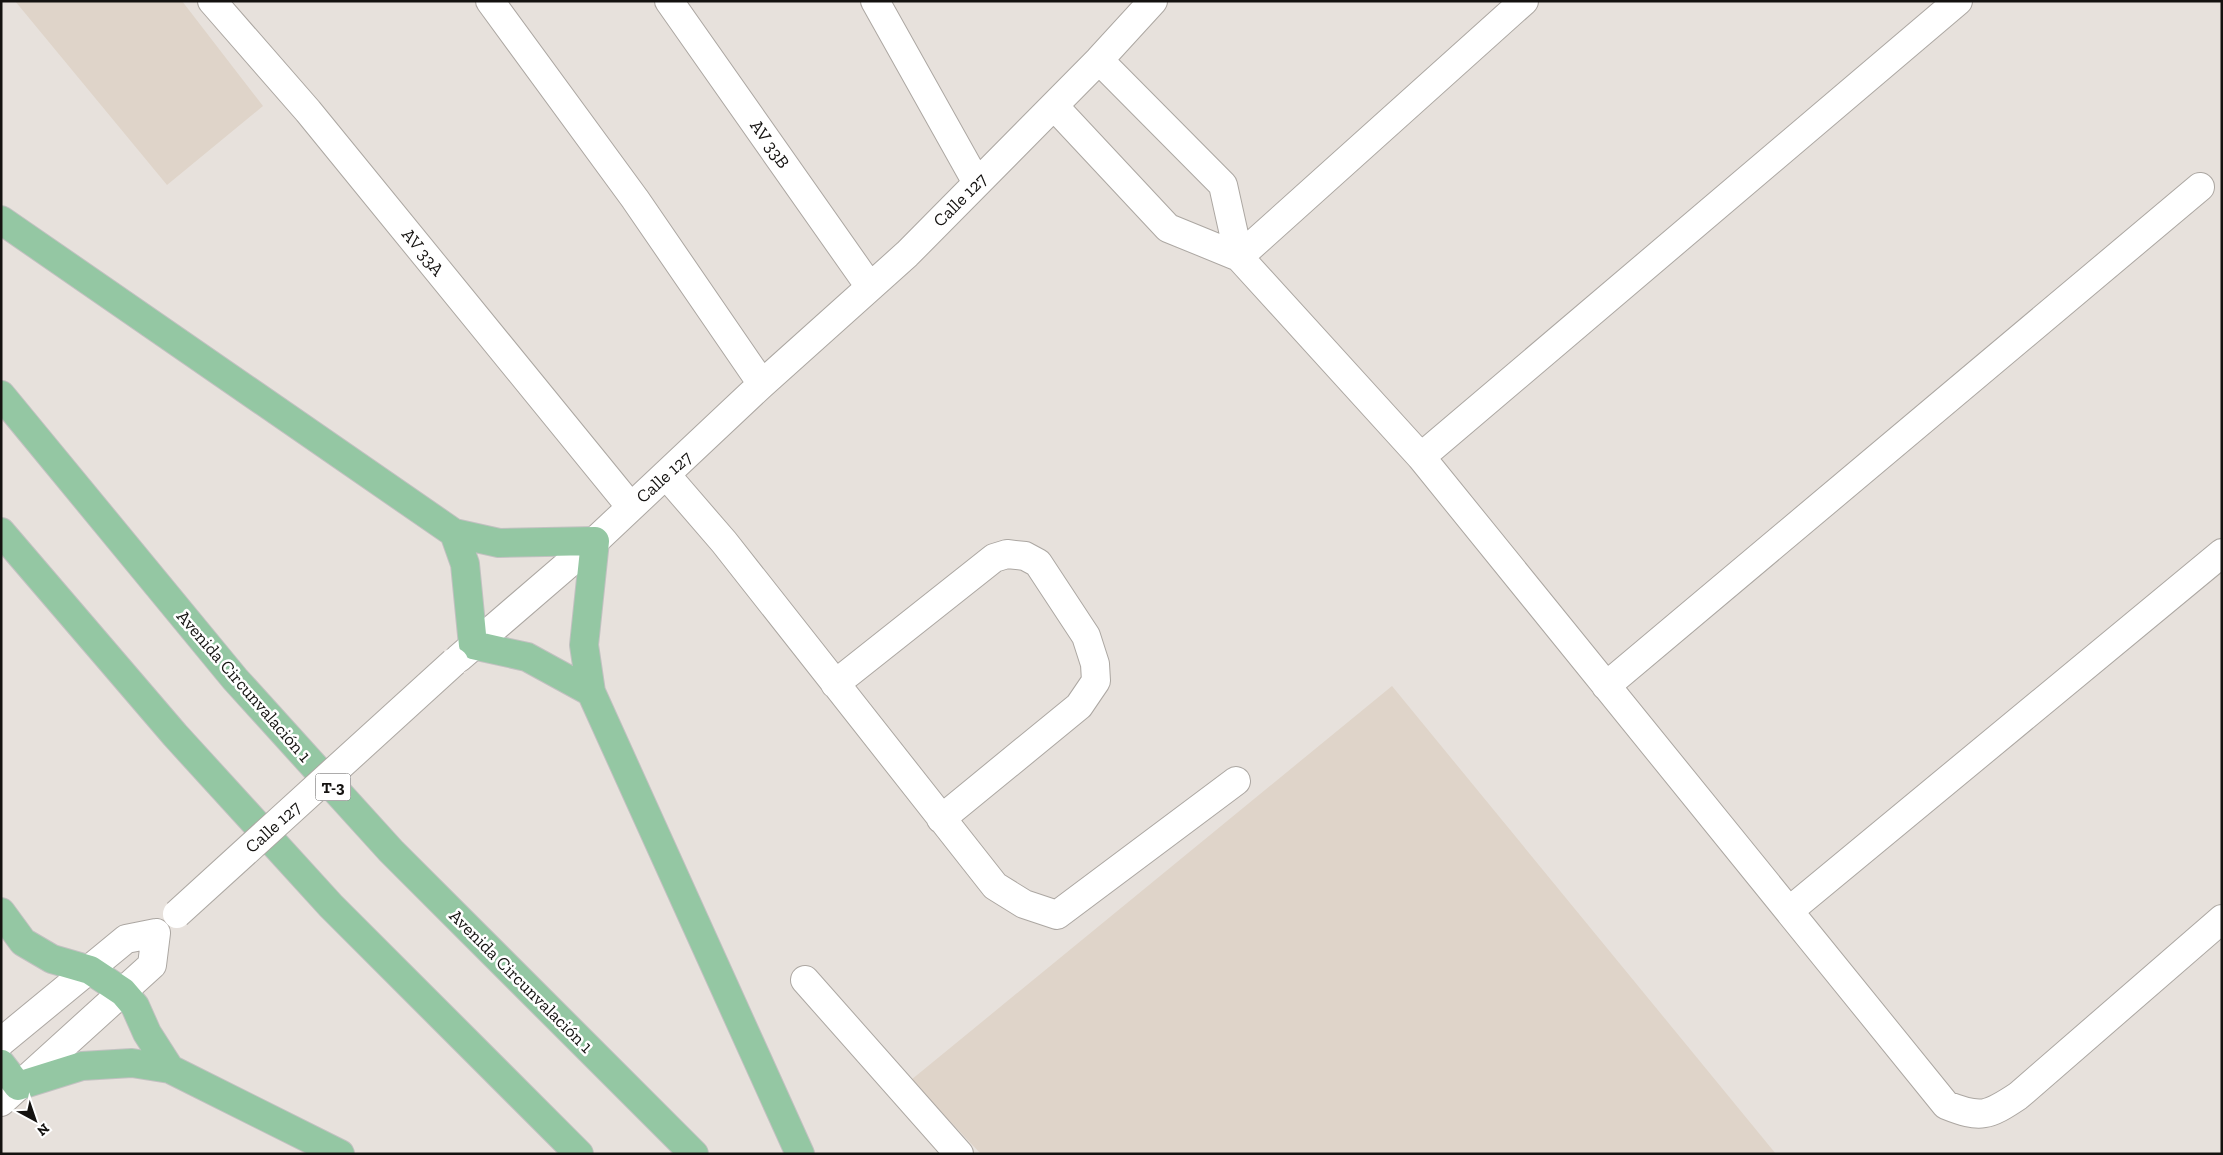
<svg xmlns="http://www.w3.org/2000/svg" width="2223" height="1155" viewBox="0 0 2223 1155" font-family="'Zilla Slab',serif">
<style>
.built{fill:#dfd4c9}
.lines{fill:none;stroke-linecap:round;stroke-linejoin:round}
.minor-casing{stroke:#aca7a2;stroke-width:30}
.major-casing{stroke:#c2c1c1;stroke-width:30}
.minor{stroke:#fff;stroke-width:28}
.major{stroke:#94c7a3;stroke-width:28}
.minor-bridge-casing{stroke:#aca7a2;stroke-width:30;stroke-linecap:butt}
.minor-bridge{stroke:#fff;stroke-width:28}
.labels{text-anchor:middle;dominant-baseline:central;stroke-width:5;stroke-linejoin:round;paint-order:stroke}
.shield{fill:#fff;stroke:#5a5958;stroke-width:1}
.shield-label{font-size:16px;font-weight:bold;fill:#141210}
.street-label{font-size:18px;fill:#141210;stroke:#fff}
</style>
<rect width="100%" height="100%" fill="#e7e1dc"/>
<path class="built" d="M15,1H182L263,106L167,185Z
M1392,686L1776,1154H981L911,1080Z"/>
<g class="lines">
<g class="minor-casing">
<path id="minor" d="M212,1L308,111L630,506
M490,1L635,199L762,384
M669,1L870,287
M875,1L977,183
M1099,60L1223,185L1239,257
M1054,106L1168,228L1239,257L1421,457L1946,1105C1981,1119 1988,1116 2018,1096L2222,919
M1239,257L1524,1
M1421,457L1958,1
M667,476L724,542L995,886L1024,904L1057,915L1236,781
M459,658L595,541L762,384L907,254L1099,60L1153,1
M835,684L994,558L1007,554L1025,556L1038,563L1086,636L1095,664L1096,681L1079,706L941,819
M1606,686L2200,187
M1789,911L2222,553
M805,980L959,1154
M1,1042L126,939L156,933
M1,1102L152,965L156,933"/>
</g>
<g class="major-casing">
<path id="major" d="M1,220L454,533L499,543L595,541L584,645L591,692L800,1154
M1,395L235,679L391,851L694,1154
M1,532L175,735L331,906L579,1154
M454,533L465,564L473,645L527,657L591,692
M1,912L23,942L52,959L90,970L123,992L135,1006L147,1033L170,1069
M1,1064L18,1086L82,1066L132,1063L170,1069L340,1154"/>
</g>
<use href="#minor" class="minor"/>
<use href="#major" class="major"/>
<g class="minor-bridge-casing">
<path id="minor-bridge" d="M177,914L454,662"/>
</g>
<use href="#minor-bridge" class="minor-bridge"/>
</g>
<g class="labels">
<rect class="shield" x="315.5" y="773.5" width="35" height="27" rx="4"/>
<g class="shield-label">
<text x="333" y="787">T-3</text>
</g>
<g class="street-label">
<text transform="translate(770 144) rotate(55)">AV 33B</text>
<text transform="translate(960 200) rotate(-45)">Calle 127</text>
<text transform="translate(423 252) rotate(51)">AV 33A</text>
<text transform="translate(664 477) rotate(-42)">Calle 127</text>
<text transform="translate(244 686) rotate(49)">Avenida Circunvalación 1</text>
<text transform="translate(273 827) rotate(-42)">Calle 127</text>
<text transform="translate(521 981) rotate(45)">Avenida Circunvalación 1</text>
</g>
</g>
<rect width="2223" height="1155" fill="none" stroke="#141210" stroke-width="5"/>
<g transform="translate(35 1120) rotate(140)" stroke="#ffffff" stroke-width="4" paint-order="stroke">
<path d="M0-4L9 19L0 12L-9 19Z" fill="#141210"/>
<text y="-8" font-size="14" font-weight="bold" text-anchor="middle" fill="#141210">N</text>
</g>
</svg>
